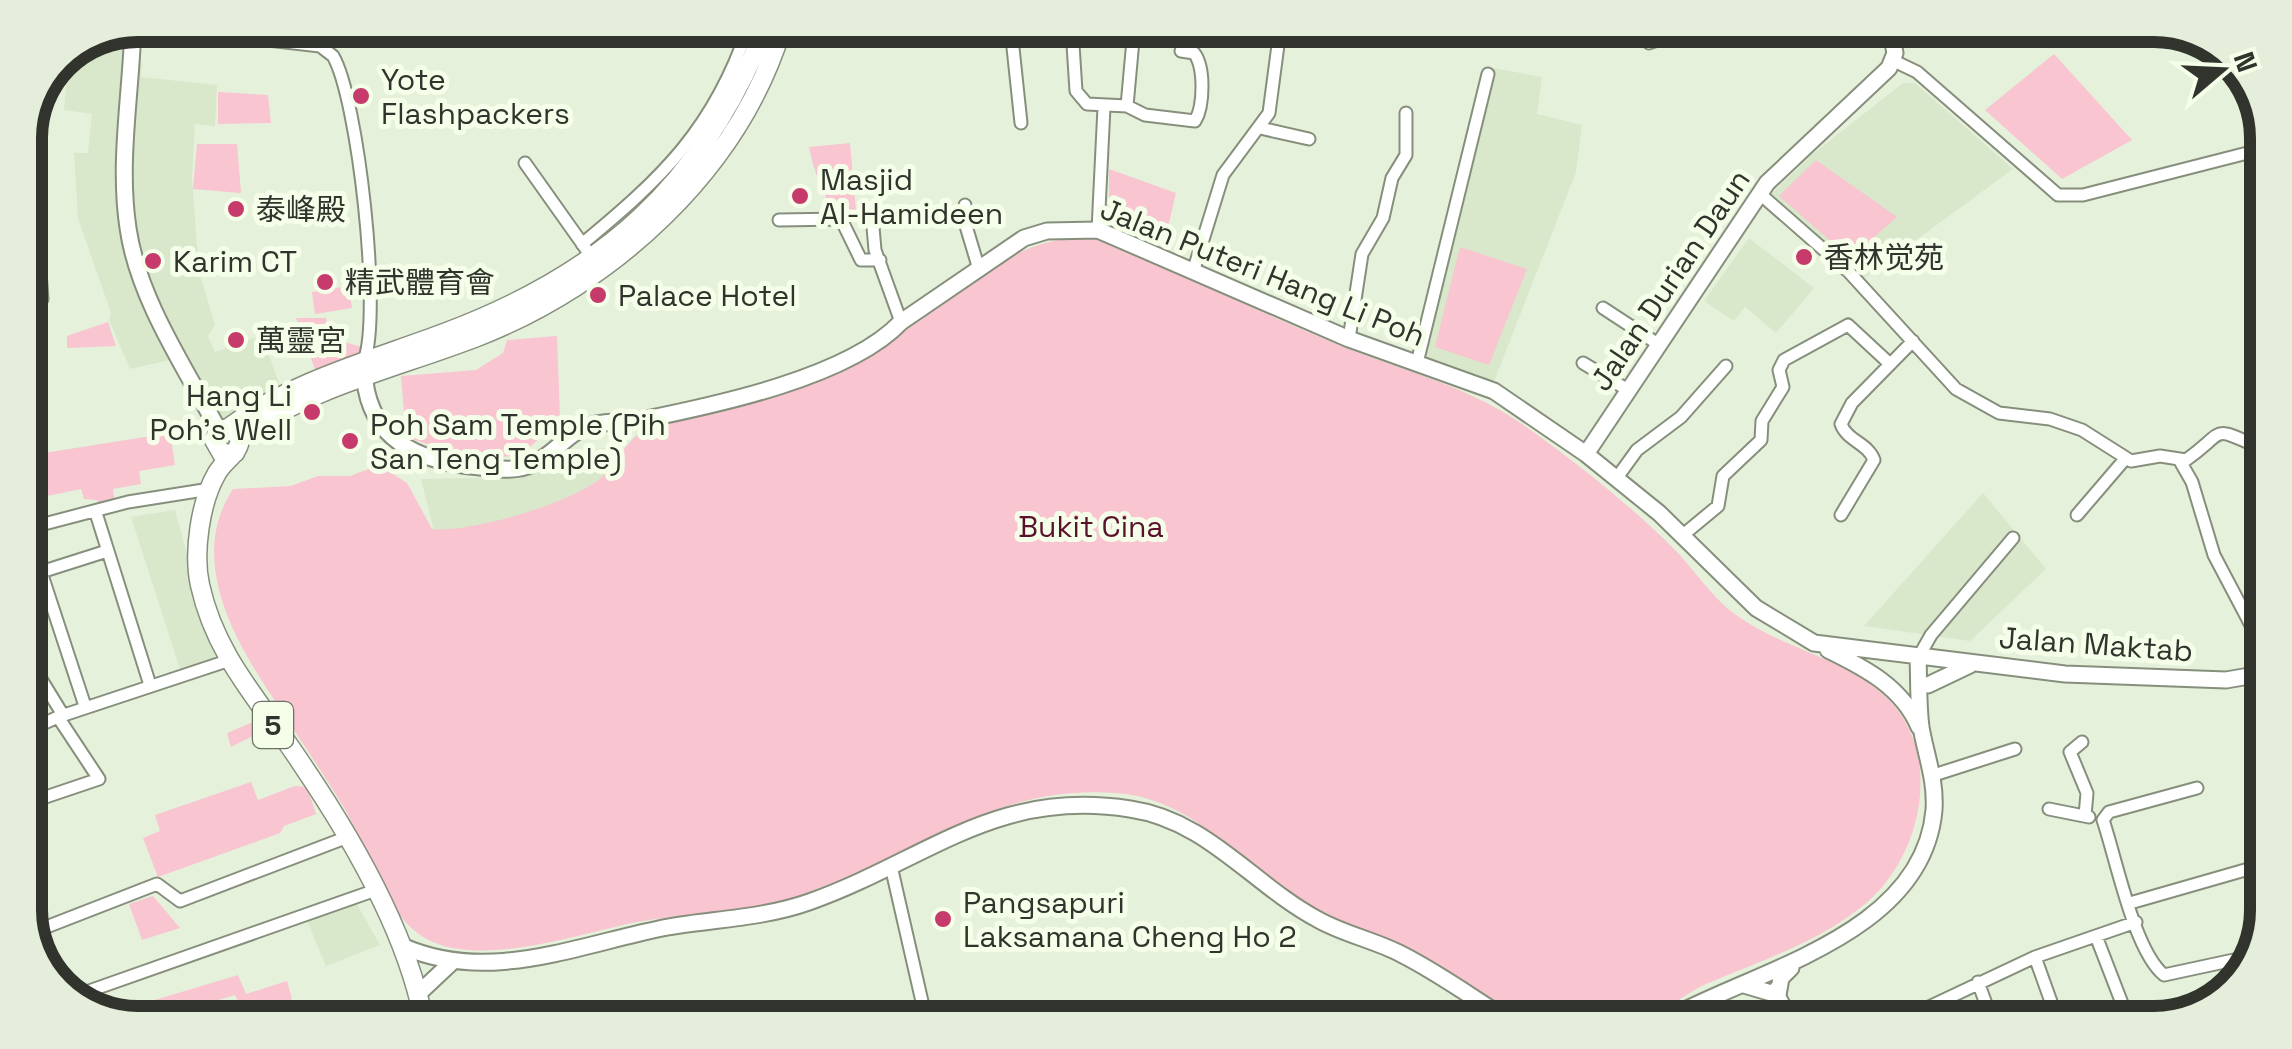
<svg xmlns="http://www.w3.org/2000/svg" width="2292" height="1049" viewBox="0 0 2292 1049" font-family="'Space Grotesk','Noto Sans SC',sans-serif">
<style>
.built{fill:#d9e7cb}
.green{fill:#f8c5d0}
.lines{fill:none;stroke-linecap:round;stroke-linejoin:round}
.street-casing{stroke:#868f7c;stroke-width:15}
.secondary-casing{stroke:#868f7c;stroke-width:19}
.primary-casing{stroke:#868f7c;stroke-width:21}
.street{stroke:#fff;stroke-width:11}
.secondary{stroke:#fff;stroke-width:15}
.primary{stroke:#fff;stroke-width:18}
.poi-dot{fill:#c63a6c;stroke:#f4fee9;stroke-width:4}
.labels{text-anchor:middle;dominant-baseline:central;stroke-width:10;stroke-linejoin:round;paint-order:stroke}
.shield{fill:#f4fee9;stroke:#6b7165;stroke-width:2.5}
.shield-label{font-size:28px;font-weight:bold;fill:#30342c}
.poi-label{font-size:30px;fill:#30342c;stroke:#f4fee9;text-anchor:start}
.street-label{font-size:30px;fill:#30342c;stroke:#f4fee9}
.park-label{font-size:30px;fill:#5a122c;stroke:#f4fee9}
.rim{fill:none;stroke:#30342c;stroke-width:12}
</style>
<rect width="100%" height="100%" fill="#e6f1dc"/>
<path class="built" d="M130,29L136,63H142L141,77L217,85L215,126L195,124L192,180L199,272L215,325L208,336L215,352L262,335L282,392L210,426L178,358L130,369L109,320L111,313L78,218L74,153H88L92,114L64,110L68,63L57,61Z
M1494,68L1542,77L1537,114L1582,125L1576,172L1493,384L1425,359Z
M1903,83H1915L2013,169L1863,279L1771,194L1814,153Z
M1749,238L1814,288L1776,333L1745,307L1734,321L1704,301Z
M610,447L622,453L613,479L547,511L436,539L421,479L515,477L534,472L557,455Z
M1983,493L2046,569L1970,641L1864,626Z
M175,510L216,660L181,672L131,517Z
M350,892L380,945L326,966L302,909Z"/>
<path class="green" d="M2054,54L2132,140L2062,179L1985,110Z
M218,92L268,95L271,123L218,124Z
M850,143L856,211H833C822,191 813,169 809,147Z
M197,144H237L241,193L193,189Z
M1816,160L1897,217L1850,258L1779,196Z
M1109,169L1176,193L1165,240L1109,218Z
M1084,237L1104,241C1183,275 1261,313 1341,346C1401,370 1464,385 1519,422C1566,454 1630,505 1670,545C1693,567 1710,596 1736,615C1780,647 1836,656 1879,691C1946,745 1925,854 1865,904C1818,943 1762,960 1706,984C1683,994 1660,1017 1636,1022C1615,1026 1560,1025 1538,1021C1499,1015 1448,971 1411,951C1368,929 1320,917 1280,888C1227,848 1186,798 1116,793C987,783 912,862 797,897C745,912 689,912 637,922C579,933 468,974 416,932C381,903 366,845 343,806C318,765 290,725 264,684C227,627 191,553 233,489L291,486L318,476H350L379,465L407,483L432,529C468,534 582,501 606,473C623,453 627,438 653,425C715,405 784,391 844,366C929,330 987,240 1084,237Z
M1460,247L1527,269L1489,365L1435,347Z
M348,286L352,308L315,314L312,292Z
M296,318H326L329,338L362,347L360,356L316,372Z
M108,322L116,346L67,348V336Z
M557,336L560,418C548,426 542,437 531,446C499,472 440,448 406,437L401,376L476,370L503,353L507,340Z
M170,433L175,465L139,471L141,484L113,489L115,503L99,506L97,500L84,499L81,489L47,496L42,483L25,482V456Z
M258,720L266,729L231,747L227,733Z
M251,782L258,800L295,786L307,787L316,814L284,826L280,833L158,877L143,838L160,831L155,815Z
M153,896L180,928L142,940L129,904Z
M238,975L246,994L287,981L292,999L270,1008L273,1016L244,1014L235,995L169,1015H105Z"/>
<g class="lines">
<g class="street-casing">
<path id="street" d="M139,25L320,46L333,56C358,98 382,315 364,361
M1011,29L1021,123
M1072,29L1076,91L1087,104L1127,106L1145,115L1195,121C1204,106 1205,67 1194,53L1181,51
M1649,43L1681,32
M1894,61L1917,72L2058,195H2083L2267,148
M1127,106L1134,29
M37,107L34,190L42,299
M1260,128L1309,139
M525,163L586,249
M1759,193L1848,271L1956,389L1999,413L2050,419L2082,430L2131,461L2160,456L2186,460C2229,429 2208,425 2263,449
M965,205L966,226L978,266
M872,216L875,250L901,322
M779,220L841,219L861,260H880
M1098,230L1104,107
M582,244C662,178 714,129 748,28
M1193,272L1223,175L1269,113L1280,30
M1603,308L1658,344
M1349,339L1362,254L1383,218L1392,178L1406,155V113
M1417,363L1488,74
M1583,363L1628,390
M2180,461L2192,482L2214,555L2254,631L2259,674
M1616,479L1637,450L1681,417L1726,366
M96,513L150,685
M1841,515L1874,460C1868,443 1847,441 1841,424L1852,403L1913,341
M2077,515L2125,459
M25,529L128,502L210,489
M1683,535L1718,506L1723,476L1761,440L1762,421L1783,387L1779,370L1784,360L1848,325L1890,364
M41,572L107,551
M25,574L41,572L85,706
M25,653L63,715
M1918,658L1931,635L2013,538
M2082,742L2070,752L2087,793L2085,816
M25,745L38,726L58,717L227,661
M1934,775L2015,749
M2197,788L2109,812L2103,820C2116,858 2134,951 2164,975L2257,955
M25,804L99,779L58,717
M2049,809L2089,817
M25,832L39,955
M891,866L926,1019
M2130,903L2259,866
M36,931L157,884L180,901L345,838
M2096,936L2130,1024
M2035,957L2059,1024
M1978,982L1993,1023
M1775,988L1794,1022
M72,997L373,891
M1895,1023L2035,957L2136,922"/>
</g>
<g class="secondary-casing">
<path id="secondary" d="M133,27C131,94 118,162 128,228C138,299 186,369 219,431
M364,367C365,438 416,462 480,467C498,469 516,472 533,464C557,453 568,430 596,424C611,421 627,423 641,420C716,405 849,377 901,322L1024,238L1047,231L1098,230L1349,339L1494,391L1586,454L1659,513L1756,608L1814,643L2065,674L2226,680L2261,674
M1586,454L1767,183L1889,68L1895,53L1891,33
M1828,650C1865,668 1902,687 1919,727
M1928,685L1970,665
M402,946C490,985 579,944 668,927C715,919 764,918 809,902C927,860 995,788 1130,809C1207,820 1252,884 1317,919C1343,934 1374,940 1401,954C1439,973 1474,999 1510,1021
M1744,985L1778,995L1781,978L1791,968
M418,994L451,963
M1662,1022C1750,971 1923,937 1934,810C1936,780 1926,756 1921,727C1918,704 1919,680 1918,658"/>
</g>
<g class="primary-casing">
<path id="primary" d="M228,428C293,381 369,361 444,333C602,274 702,186 765,28
M240,436C312,387 396,368 477,337C613,284 739,170 782,28
M240,436C241,453 225,459 217,473C200,502 193,553 200,585C216,658 262,703 301,763C350,835 406,931 423,1017
M235,453L222,454L214,440L222,429L237,433"/>
</g>
<use href="#street" class="street"/>
<use href="#secondary" class="secondary"/>
<use href="#primary" class="primary"/>
</g>
<g class="poi-dot">
<circle cx="361" cy="96" r="10"/>
<circle cx="800" cy="196" r="10"/>
<circle cx="236" cy="209" r="10"/>
<circle cx="1804" cy="257" r="10"/>
<circle cx="153" cy="261" r="10"/>
<circle cx="325" cy="282" r="10"/>
<circle cx="598" cy="295" r="10"/>
<circle cx="236" cy="340" r="10"/>
<circle cx="312" cy="412" r="10"/>
<circle cx="350" cy="441" r="10"/>
<circle cx="943" cy="919" r="10"/>
</g>
<g class="labels">
<rect class="shield" x="253" y="702" width="40" height="46" rx="8"/>
<g class="shield-label">
<text x="273" y="725">5</text>
</g>
<g class="poi-label">
<text x="381" y="79">Yote<tspan x="381" dy="34">Flashpackers</tspan></text>
<text x="820" y="179">Masjid<tspan x="820" dy="34">Al-Hamideen</tspan></text>
<text x="256" y="209">泰峰殿</text>
<text x="1824" y="257">香林觉苑</text>
<text x="173" y="261">Karim CT</text>
<text x="345" y="282">精武體育會</text>
<text x="618" y="295">Palace Hotel</text>
<text x="256" y="340">萬靈宮</text>
<text x="292" y="395" text-anchor="end">Hang Li<tspan x="292" dy="34">Poh's Well</tspan></text>
<text x="370" y="424">Poh Sam Temple (Pih<tspan x="370" dy="34">San Teng Temple)</tspan></text>
<text x="963" y="902">Pangsapuri<tspan x="963" dy="34">Laksamana Cheng Ho 2</tspan></text>
</g>
<g class="street-label">
<text transform="translate(1263 272) rotate(22)">Jalan Puteri Hang Li Poh</text>
<text transform="translate(1670 280) rotate(-56)">Jalan Durian Daun</text>
<text transform="translate(2096 644) rotate(4)">Jalan Maktab</text>
</g>
<g class="park-label">
<text x="1091" y="526">Bukit Cina</text>
</g>
</g>
<path d="M0 0H2292V1049H0ZM138 42H2154A96 96 0 0 1 2250 138V910A96 96 0 0 1 2154 1006H138A96 96 0 0 1 42 910V138A96 96 0 0 1 138 42Z" fill="#e4eeda" fill-rule="evenodd"/>
<path class="rim" d="M138 42H2154A96 96 0 0 1 2250 138V910A96 96 0 0 1 2154 1006H138A96 96 0 0 1 42 910V138A96 96 0 0 1 138 42Z"/>
<g transform="translate(2222 70) rotate(71)" stroke="#f4fee9" stroke-width="8" paint-order="stroke">
<path d="M0-8L18 38L0 25L-18 38Z" fill="#30342c"/>
<text y="-15" font-size="28" font-weight="bold" text-anchor="middle" fill="#30342c">N</text>
</g>
</svg>
